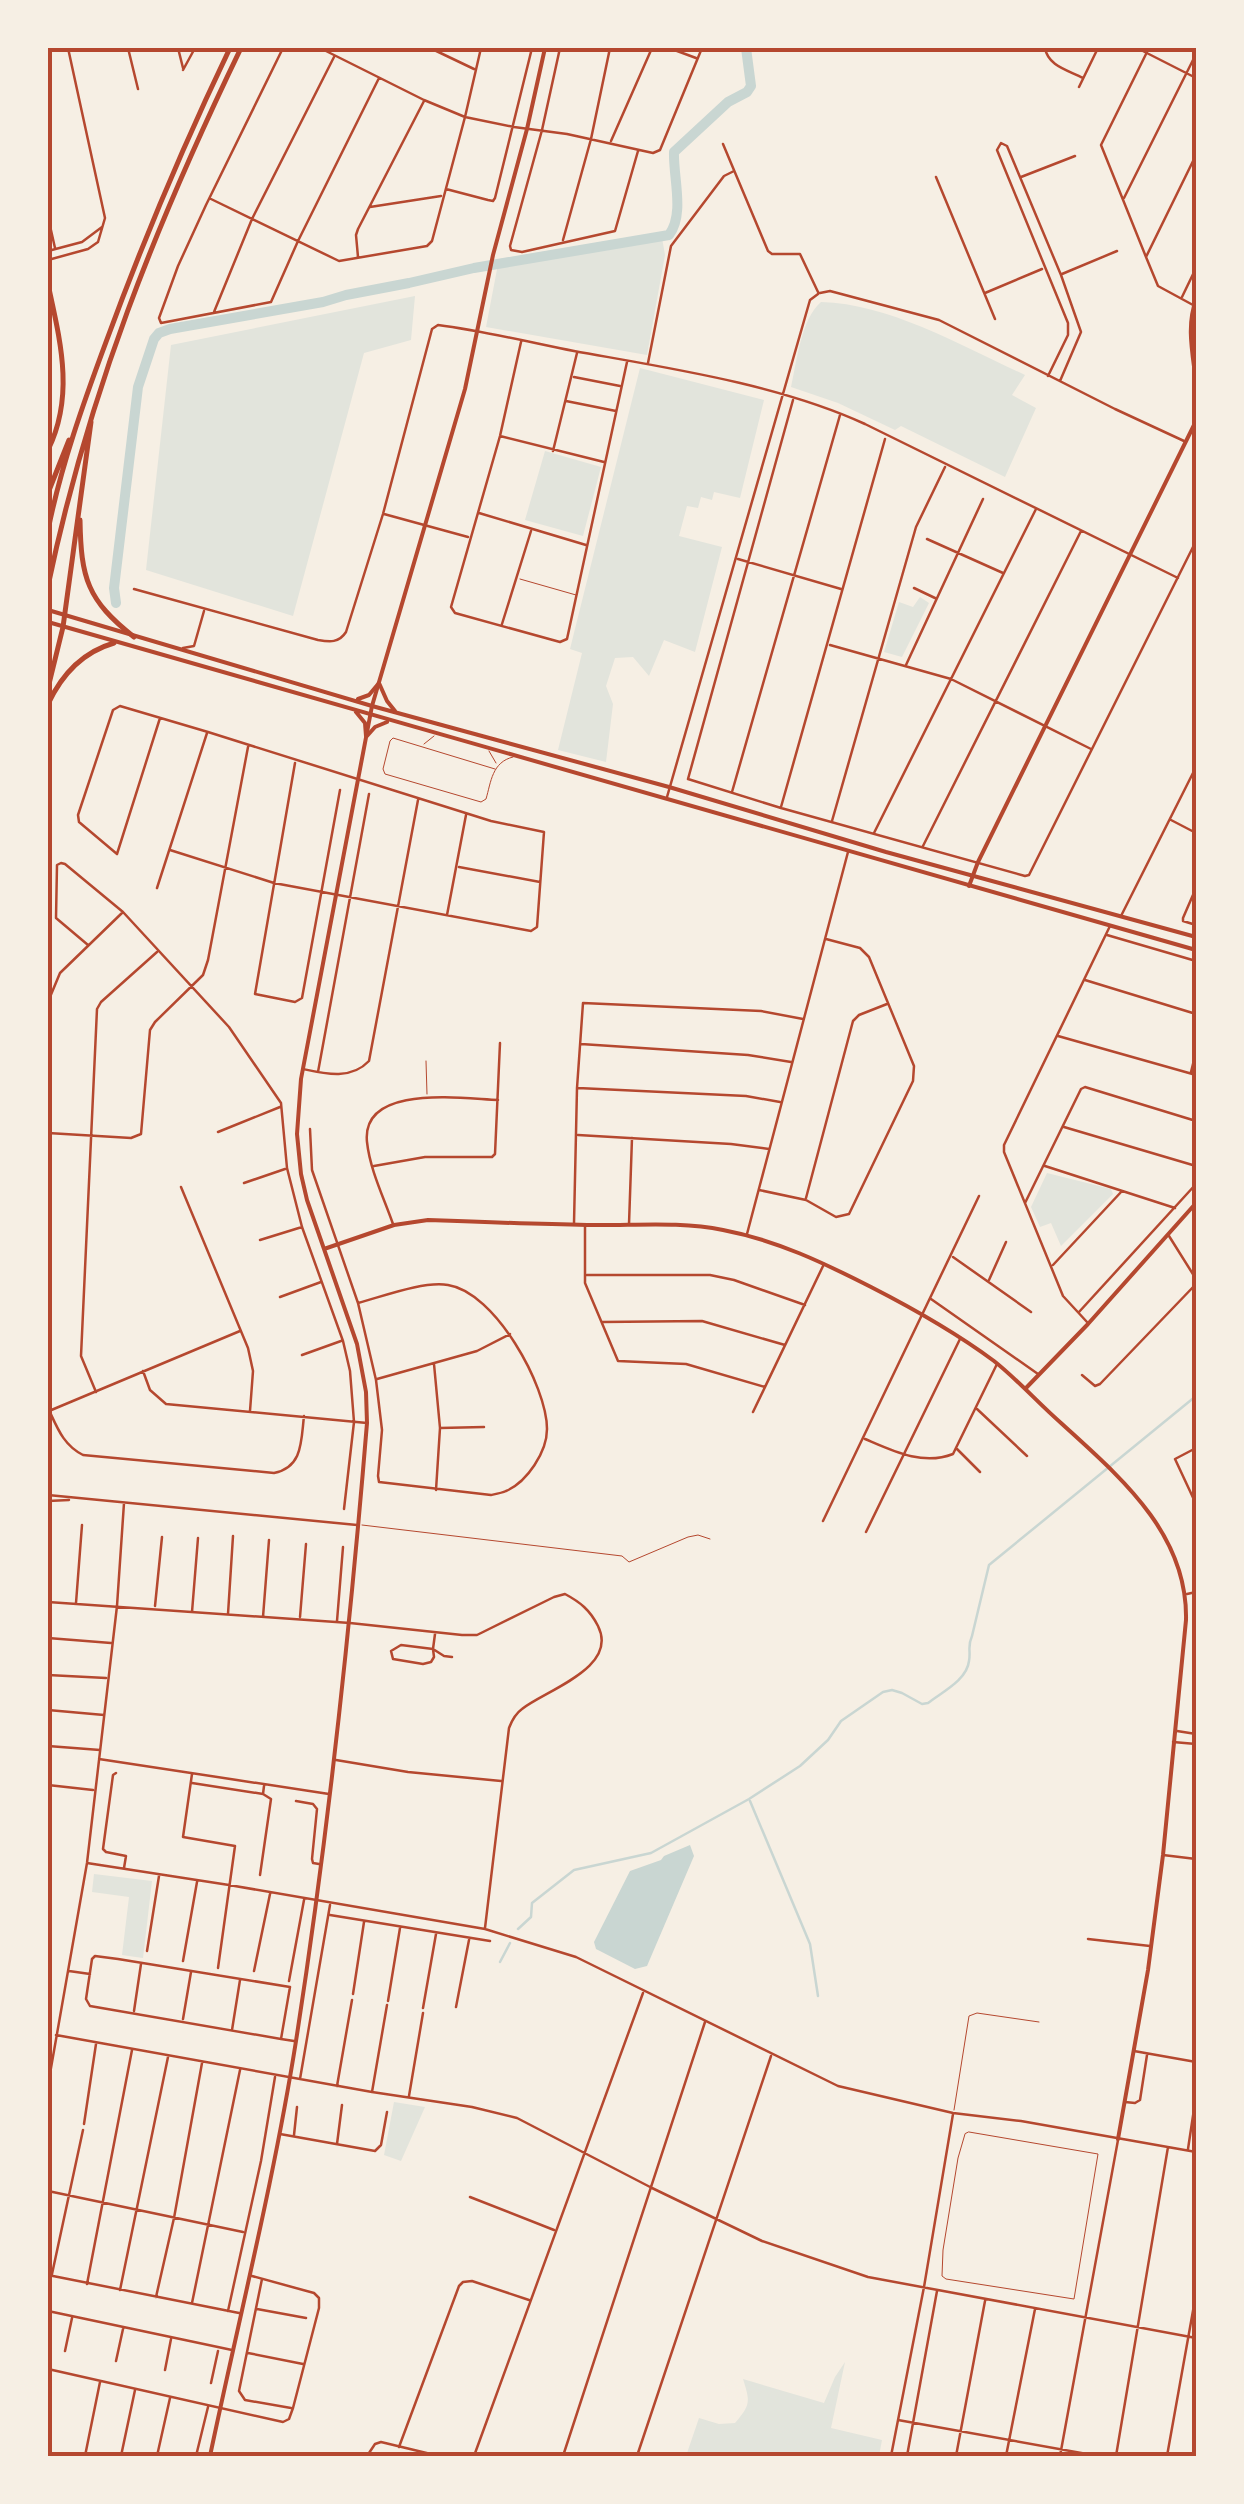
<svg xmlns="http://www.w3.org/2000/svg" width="1244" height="2504" viewBox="0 0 1244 2504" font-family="Figtree,sans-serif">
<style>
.green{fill:#e2e4dc}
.water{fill:#c9d6d2}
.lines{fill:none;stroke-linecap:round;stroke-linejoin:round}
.stream{stroke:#c9d6d2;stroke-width:2.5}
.river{stroke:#c9d6d2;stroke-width:10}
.service{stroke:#b5482f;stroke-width:1}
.minor{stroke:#b5482f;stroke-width:2.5}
.tertiary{stroke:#b5482f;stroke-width:4}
.secondary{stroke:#b5482f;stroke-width:4}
.primary{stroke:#b5482f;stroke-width:5}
.trunk{stroke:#b5482f;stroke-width:5}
.neatline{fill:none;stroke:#b5482f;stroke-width:4}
</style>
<rect width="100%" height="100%" fill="#f6efe4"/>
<path class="green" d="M661,232L665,255L647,355L486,327L499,259Z
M415,296L411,340L364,353L293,616L146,570L171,345Z
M821,302C891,304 961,346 1025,375L1012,395L1036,408L1005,477L901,426L895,430L838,403L791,387C797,361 801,319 821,302Z
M640,368L764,400L740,498L714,492L712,500L701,497L698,508L687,506L679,536L722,547L695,652L664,640L649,676L633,657L615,658L606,686L613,704L606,762L558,750L582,653L570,649Z
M545,451L601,467L583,536L525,520Z
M920,597L929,603L902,657L884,652L899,602L913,607Z
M1047,1173L1111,1189L1113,1194L1061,1246L1051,1223L1040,1227L1031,1207Z
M94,1874L152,1881L143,1958L122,1955L129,1897L92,1892Z
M394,2102L425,2107L401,2161L384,2155Z
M845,2362L831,2428L882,2440L879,2456H686L699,2418L719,2424L735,2423C751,2405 750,2401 743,2379L824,2403L835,2377Z"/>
<path class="water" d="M690,1845L694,1856L647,1966L635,1969L596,1949L594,1942L630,1871L661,1860L664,1856Z"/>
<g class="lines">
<path class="stream" d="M750,1801L810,1944L818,1996
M518,1929L531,1917L532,1903L574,1870L651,1853L749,1799L800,1766L828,1740L841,1721L883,1692L892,1690L902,1693L922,1704L928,1703C942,1692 967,1680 969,1661C971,1650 967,1647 972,1636L989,1565L1196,1396
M500,1962L510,1943"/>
<path class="river" d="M116,603L114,588L138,387L154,339L159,333L170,329L323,302L346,295L409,283L474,268L669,235C685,214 673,177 674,152L728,102L747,92L751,86L746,48"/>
<path class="service" d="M520,579L576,595
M424,744L434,736
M489,751L496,763
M495,769L393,738L390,741L383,769L385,774L481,802L486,799C491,782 492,762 513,757
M426,1061L427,1094
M362,1525L622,1556L629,1562L688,1537L698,1535L710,1539
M954,2110L969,2016L977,2013L1039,2022
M969,2132L1098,2154L1074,2299L946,2279L942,2276L943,2250L958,2158L965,2134Z"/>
<path class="minor" d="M128,48L138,89
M178,48L183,68
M283,48L206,205L178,266L159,318L161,323L271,302L298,241L379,78
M320,48L424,100L465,117L514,127L567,134L653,153L660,150L702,48
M430,48L474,69
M560,48L542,130L510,246L511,250L522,252L615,231L638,151
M669,48L696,58
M1045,48C1048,66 1068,70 1083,78
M1137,48L1196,78
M183,70L195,48
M1079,87L1098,48
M611,141L652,48
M723,144L768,251L772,254H800L818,292
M936,177L995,319
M1021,177L1075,156
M446,189L488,200L493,201L495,198L532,48
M1124,198L1196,54
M211,199L339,261L427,246L432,241L465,117L481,48
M370,207L441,196
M48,217L55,248
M563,240L591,139L610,48
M48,251L82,242L102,227
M358,257L356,235L358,229L424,101
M1146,257L1101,145L1149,48
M48,260L88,249L98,242L105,218L68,48
M1062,274L1117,251
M820,293L830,291L939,320L1115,409L1184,441
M985,293L1042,269
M1182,297L1196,268
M1193,305L1158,286L1146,257L1196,155
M214,312L252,219L334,57
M521,342L500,436L451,607L455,613L560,642L567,639L627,362
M648,363L671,246L724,176L734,171
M1048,376L1068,335V323L997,150L1001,143L1007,146L1061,275L1081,332L1060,381
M574,377L620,386
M793,400L688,779L781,808L1025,876L1029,875L1196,541
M566,401L616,411
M500,436L604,462
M553,451L577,353
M479,513L586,545
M384,514L468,537
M927,539L1003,573
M738,559L841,589
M914,588L935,598
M134,589L318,640C330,642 339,643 346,632L383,514L432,329L438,325C484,331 529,342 574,351C668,368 778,384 865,424L1178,578
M502,624L531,531
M830,645L951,679L1091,749
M183,648L194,646L204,611
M906,665L983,499
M160,718L117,854L79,822L78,815L113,710L120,706L208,732L491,821L544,832L537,927L531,931L274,883L170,850
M295,763L255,994L295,1002L302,998L340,790
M732,792L840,415
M667,797L810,300L818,294
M781,807L885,439
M1171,820L1196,833
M832,821L916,527L945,467
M874,833L1036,509
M923,846L1081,531
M459,867L540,882
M157,888L207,733
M1196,888L1183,918V921L1196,925
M447,915L466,815
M1121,916L1196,767
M1107,935L1196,961
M88,945L56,918L57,865L61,863L65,864L123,912L229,1027L281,1103L287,1168L302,1227L343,1341L350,1371L354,1422L344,1509
M1085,980L1196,1014
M1058,1036L1196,1075
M48,1037L50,997L60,973L123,912
M581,1044L748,1055L791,1062
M303,1069C326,1074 351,1080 369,1061L418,800
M318,1072L369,794
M1191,1072L1196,1052
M578,1088L746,1096L780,1102
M1064,1127L1196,1166
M310,1129L312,1170L358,1303L376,1380L382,1430L378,1476L379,1482L491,1495C496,1494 502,1493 506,1491C527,1482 547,1452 547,1429C547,1386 495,1292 448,1285C423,1281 384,1296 358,1303
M218,1132L280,1107
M48,1133L131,1138L141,1134L150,1030L155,1022L203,975L208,960L248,747
M578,1135L731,1144L769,1149
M374,1166L425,1157H492L495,1154L500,1043
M1045,1166L1175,1208
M244,1183L285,1169
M181,1187L248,1348L253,1371L250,1411
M759,1190L806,1200L836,1217L849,1214L913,1081L914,1066L869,957L860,948L826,939
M806,1198L853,1021L859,1015L887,1004
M1025,1203L1081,1089L1085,1087L1196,1121
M574,1223L577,1088L583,1003L761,1011L803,1019
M393,1224C384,1198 370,1170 367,1142C361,1083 464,1099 498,1100
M629,1224L632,1138
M585,1225V1283L618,1361L686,1364L765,1387
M747,1234L848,852
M1169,1236L1196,1279
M260,1240L302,1227
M953,1257L1031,1312
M1053,1265L1122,1191
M587,1275H710L734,1280L805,1305
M989,1280L1006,1242
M280,1297L321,1282
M931,1299L1038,1374
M1079,1312L1196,1184
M602,1322L702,1321L785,1345
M1087,1322L1063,1296L1004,1152V1145L1110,926
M302,1355L341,1341
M434,1364L440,1428L436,1490
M143,1371L150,1390L166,1404L367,1423
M1082,1375L1095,1386L1100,1384L1196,1284
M377,1379L477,1351L510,1334
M96,1392L81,1356L97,1009L101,1002L157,952
M48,1408C57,1427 63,1445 83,1455L274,1473C303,1467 301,1441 304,1416
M977,1409L1027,1456
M49,1411L240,1331
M753,1412L824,1264
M440,1428L484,1427
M865,1439C893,1451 923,1466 953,1454L997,1364
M1196,1448L1175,1459L1196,1504
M957,1449L980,1472
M48,1495L357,1525
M48,1501L69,1500
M823,1521L979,1196
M866,1532L960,1339
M1187,1594L1196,1592
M48,1602L350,1623L462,1635H477L554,1597L565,1594C580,1602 590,1610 598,1626C619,1668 546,1690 522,1709C515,1714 512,1720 509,1728L485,1928
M76,1603L82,1525
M155,1606L162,1537
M192,1612L198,1538
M228,1614L233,1536
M263,1617L269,1540
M300,1617L306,1544
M337,1621L343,1547
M435,1634L433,1649L444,1656L452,1657
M48,1638L111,1643
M401,1645L433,1649L434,1657L431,1662L423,1664L393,1659L391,1651Z
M48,1675L106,1678
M48,1710L104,1715
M1177,1731L1196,1734
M1173,1742L1196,1744
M48,1746L100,1750
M99,1759L329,1794
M336,1760L408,1772L501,1781
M116,1773L113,1775L103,1849L106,1852L126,1856L124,1868
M192,1774L183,1837L235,1846L218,1968
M192,1783L263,1794L264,1786
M48,1785L93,1790
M296,1801L313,1804L317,1809L312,1859L313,1863L319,1864
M1163,1855L1196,1859
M87,1863L229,1885L485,1929L576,1957L838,2086L953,2113L1021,2121L1196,2152
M260,1875L271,1799L263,1794
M330,1915L490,1941
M1088,1939L1150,1946
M147,1951L159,1876
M183,1961L197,1882
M69,1971L90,1974
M254,1971L270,1894
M289,1981L304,1900
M353,1994L364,1922
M388,2001L400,1928
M456,2007L469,1940
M423,2008L436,1934
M134,2011L141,1964
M183,2019L191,1972
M232,2030L240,1980
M56,2035L372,2092L472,2107L517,2118L652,2188L762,2241L868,2277L1196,2338
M281,2039L290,1987L118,1959L95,1956L92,1959L86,1999L90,2006L281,2039L294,2041
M1134,2051L1196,2062
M300,2079L330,1905
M48,2085L87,1863L117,1606L124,1503
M337,2086L352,2000
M372,2092L387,2005
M409,2096L423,2013
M1125,2102L1135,2103L1140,2100L1147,2055
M84,2124L96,2044
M280,2134L375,2151L381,2145L387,2112
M294,2135L297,2107
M337,2144L342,2105
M1188,2149L1196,2096
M48,2191L243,2232
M470,2197L554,2230
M52,2274L83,2130
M48,2275L239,2313
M262,2279L239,2391L245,2400L291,2408
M87,2284L132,2050
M120,2290L168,2057
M156,2297L174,2218L202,2063
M192,2303L240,2070
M257,2309L306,2318
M48,2311L232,2350
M228,2311L261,2161L275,2077
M65,2351L72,2318
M248,2353L303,2364
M116,2361L123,2329
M48,2369L283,2422L289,2419L293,2408L319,2308V2298L314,2293L252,2276
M165,2370L171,2339
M211,2383L218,2351
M898,2420L1098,2456
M399,2447L459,2286L463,2282L472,2281L529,2300
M85,2456L100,2382
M121,2456L135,2390
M157,2456L170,2398
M196,2456L208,2407
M367,2456L375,2444L381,2442L439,2456
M474,2456L643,1993
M563,2456L705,2022
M637,2456L771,2056
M891,2456L924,2287L953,2114
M907,2456L937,2291
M956,2456L985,2301
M1006,2456L1035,2309
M1060,2456L1118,2140
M1116,2456L1168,2147
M1167,2456L1196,2294"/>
<path class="tertiary" d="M1196,300C1186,326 1193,355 1196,382
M969,886L978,862L1196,421
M324,1249L394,1225L428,1220C481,1222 534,1224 587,1225C632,1226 679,1221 723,1230C776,1240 824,1263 871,1287C914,1309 955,1332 994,1361C1018,1380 1038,1403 1061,1423C1119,1476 1188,1533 1186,1620L1163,1855L1148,1970L1118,2139
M1026,1388L1088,1324L1196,1203
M210,2456C239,2318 274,2180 296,2041C328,1836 350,1630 367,1423L366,1392L357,1344L307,1200L301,1174L297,1134L301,1079L372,706L465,389L493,255L527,129L545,48"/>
<path class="secondary" d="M48,610L372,706L669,787L886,852L1196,937
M48,622L1196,950
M358,699L369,695L379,683L387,701L395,711
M356,712L365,723L366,736
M367,736L375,727L387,722"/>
<path class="primary" d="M48,284C60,340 75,395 48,450"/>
<path class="trunk" d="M48,493L69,440
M80,520C81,578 87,600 134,637
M48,530C61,466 83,404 106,342C143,241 184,144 230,48
M48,586C88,394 156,224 241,48
M48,688L63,627L91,422
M48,704C62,674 83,652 114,643"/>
</g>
<rect width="1244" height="2504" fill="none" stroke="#f6efe4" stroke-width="100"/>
<rect x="50" y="50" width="1144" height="2404" class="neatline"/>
</svg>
